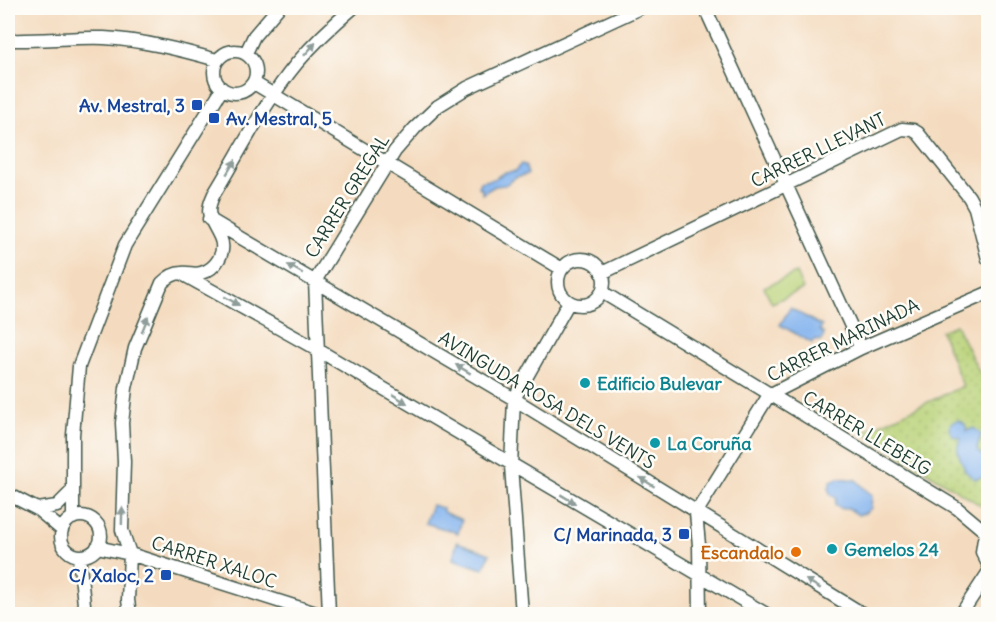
<svg xmlns="http://www.w3.org/2000/svg" width="996" height="622" viewBox="0 0 996 622" font-family="Delius,sans-serif">
<style>
.grass{fill:url(#grass-dots);stroke:#6c8856;stroke-width:1.5}
.pitch{fill:#b9d278;stroke:#6c8856;stroke-width:1.5}
.water{fill:#83b3ee;stroke:#517891;stroke-width:1.5}
.lines{fill:none;stroke-linecap:round;stroke-linejoin:round}
.minor-casing{stroke:#3f5549;stroke-width:15}
.minor{stroke:#fff;stroke-width:12}
.oneway{fill:#8f9e9a}
.transit-dot{fill:#1a4fb4;stroke:#fdfcf7;stroke-width:2}
.culture-dot{fill:#0f9aa8;stroke:#fdfcf7;stroke-width:2}
.food-dot{fill:#e8710a;stroke:#fdfcf7;stroke-width:2}
.labels{text-anchor:middle;dominant-baseline:central;stroke-width:5;stroke-linejoin:round;paint-order:stroke}
.transit-label{font-size:18px;font-weight:bold;fill:#164399;stroke:#fdfcf7;text-anchor:end}
.street-label{font-size:18px;fill:#1f3d34;stroke:#fdfcf7}
.culture-label{font-size:18px;font-weight:bold;fill:#0d838f;stroke:#fdfcf7;text-anchor:start}
.food-label{font-size:18px;font-weight:bold;fill:#c56008;stroke:#fdfcf7;text-anchor:end}
</style>
<defs>
<pattern id="grass-dots" width="8" height="8" patternUnits="userSpaceOnUse" patternTransform="scale(1.5)"><rect width="8" height="8" fill="#b9d278"/><path d="M2 2h.1M6 6h.1" fill="none" stroke="#9fb568" stroke-width="1.8" stroke-linecap="round"/></pattern>
</defs>
<rect width="100%" height="100%" fill="#fdfcf7"/>
<filter id="ink" filterUnits="userSpaceOnUse"><feTurbulence type="fractalNoise" baseFrequency=".0167" numOctaves="2"/><feDisplacementMap in="SourceGraphic" scale="12" xChannelSelector="R" yChannelSelector="G"/><feConvolveMatrix kernelMatrix="1 2 1 2 8 2 1 2 1" color-interpolation-filters="sRGB"/></filter>
<filter id="wash" filterUnits="userSpaceOnUse"><feTurbulence type="fractalNoise" baseFrequency=".008" numOctaves="4" result="noise"/><feDisplacementMap in="SourceGraphic" scale="24" xChannelSelector="R" yChannelSelector="G"/><feGaussianBlur stdDeviation="1.35" result="paint"/><feColorMatrix in="noise" values="0 0 0 0 0 0 0 0 0 0 0 0 0 0 0 0 0 1.4 0 .05"/><feComposite in="paint" operator="in"/></filter>
<g filter="url(#wash)">
<rect width="100%" height="100%" fill="#f4dbbf"/>
<path class="grass" d="M956,325L988,390V510L863,432L963,386L941,331Z"/>
<path class="pitch" d="M796,273L803,289L772,303L764,287Z"/>
<path class="water" d="M521,164L525,165L528,174L516,177L505,185L495,186L482,194V189L478,187L480,182L494,179L505,172L515,171Z
M790,308L822,326L820,330L824,334L822,341L814,340L812,343L780,325Z
M958,420L965,424L967,431L974,428L981,434L977,450L988,462C989,472 986,478 975,479L965,471C962,458 953,452 961,438L953,436L949,429L951,423Z
M838,478L856,480L872,496L871,508L865,513L858,515L848,508L842,509L835,505L836,498L830,494L829,488L831,481Z
M432,505L443,508V512L462,520L458,533L425,523Z
M457,542L490,554L483,569L453,559Z"/>
</g>
<g filter="url(#ink)">
<g class="lines">
<g class="minor-casing">
<path id="minor" d="M705,8L861,348
M8,40C40,41 72,37 104,38C142,40 181,50 217,60
M214 72a21 21 0 1 1 42 0a21 21 0 1 1-42 0Z
M246,53L254,36L278,8
M254,83L562,269
M209,219L514,399L863,614
M558 282a23 23 0 1 1 46 0a23 23 0 1 1-46 0Z
M602,273L902,129L913,130L918,133L969,197L975,208L988,259
M184,275L318,350L766,614
M602,292L957,508L988,534
M8,494L37,509L62,530
M37,509L57,506L73,490
M61 536a20 20 0 1 1 40 0a20 20 0 1 1-40 0Z
M73,518V435L79,366L125,245L222,89
M988,534L984,539L982,552L988,564
M97,547L130,554L319,614
M79,556L85,614
M130,614L128,600L130,554L122,530L124,462L122,423L126,388L135,348L162,283C167,278 175,273 182,273C188,272 194,275 201,273C216,269 227,252 220,237C211,218 204,215 214,194C241,150 264,103 297,63C314,43 333,25 353,8
M329,614L315,281L395,151L415,128L438,106L467,88L640,8
M522,614L511,466L514,399L569,302
M700,614L699,545L696,513L769,395L861,348L988,293
M961,614L988,573"/>
</g>
<use href="#minor" class="minor"/>
</g>
<defs><path id="oneway-solid" d="M-6-.8H1V-3.2L6.5 0L1 3.2V.8H-6Z" transform="scale(1.5)"/></defs>
<g class="oneway">
<use href="#oneway-solid" transform="translate(310 49) rotate(-48)"/>
<use href="#oneway-solid" transform="translate(231 167) rotate(-59)"/>
<use href="#oneway-solid" transform="translate(295 269) rotate(-150)"/>
<use href="#oneway-solid" transform="translate(232 301) rotate(30)"/>
<use href="#oneway-solid" transform="translate(145 324) rotate(-68)"/>
<use href="#oneway-solid" transform="translate(463 369) rotate(-149)"/>
<use href="#oneway-solid" transform="translate(400 399) rotate(31)"/>
<use href="#oneway-solid" transform="translate(647 482) rotate(-148)"/>
<use href="#oneway-solid" transform="translate(568 499) rotate(31)"/>
<use href="#oneway-solid" transform="translate(122 516) rotate(-89)"/>
<use href="#oneway-solid" transform="translate(813 584) rotate(-149)"/>
</g>
</g>
<g class="transit-dot">
<rect x="191" y="99" width="12" height="12" rx="3"/>
<rect x="208" y="112" width="12" height="12" rx="3"/>
<rect x="678" y="528" width="12" height="12" rx="3"/>
<rect x="160" y="569" width="12" height="12" rx="3"/>
</g>
<g class="culture-dot">
<circle cx="585" cy="383" r="6"/>
<circle cx="655" cy="443" r="6"/>
<circle cx="832" cy="549" r="6"/>
</g>
<circle class="food-dot" cx="796" cy="552" r="6"/>
<g class="labels">
<g class="transit-label">
<text x="185" y="105">Av. Mestral, 3</text>
<text x="226" y="118" text-anchor="start">Av. Mestral, 5</text>
<text x="672" y="534">C/ Marinada, 3</text>
<text x="154" y="575">C/ Xaloc, 2</text>
</g>
<g class="street-label">
<text transform="translate(818 150) rotate(-26)">CARRER LLEVANT</text>
<text transform="translate(347 196) rotate(-58)">CARRER GREGAL</text>
<text transform="translate(843 340) rotate(-26)">CARRER MARINADA</text>
<text transform="translate(547 400) rotate(31)">AVINGUDA ROSA DELS VENTS</text>
<text transform="translate(867 433) rotate(31)">CARRER LLEBEIG</text>
<text transform="translate(214 562) rotate(18)">CARRER XALOC</text>
</g>
<g class="culture-label">
<text x="597" y="383">Edificio Bulevar</text>
<text x="667" y="443">La Coruña</text>
<text x="844" y="549">Gemelos 24</text>
</g>
<g class="food-label">
<text x="784" y="552">Escandalo</text>
</g>
</g>
<rect width="996" height="622" fill="none" stroke="#fdfcf7" stroke-width="30"/>
</svg>
